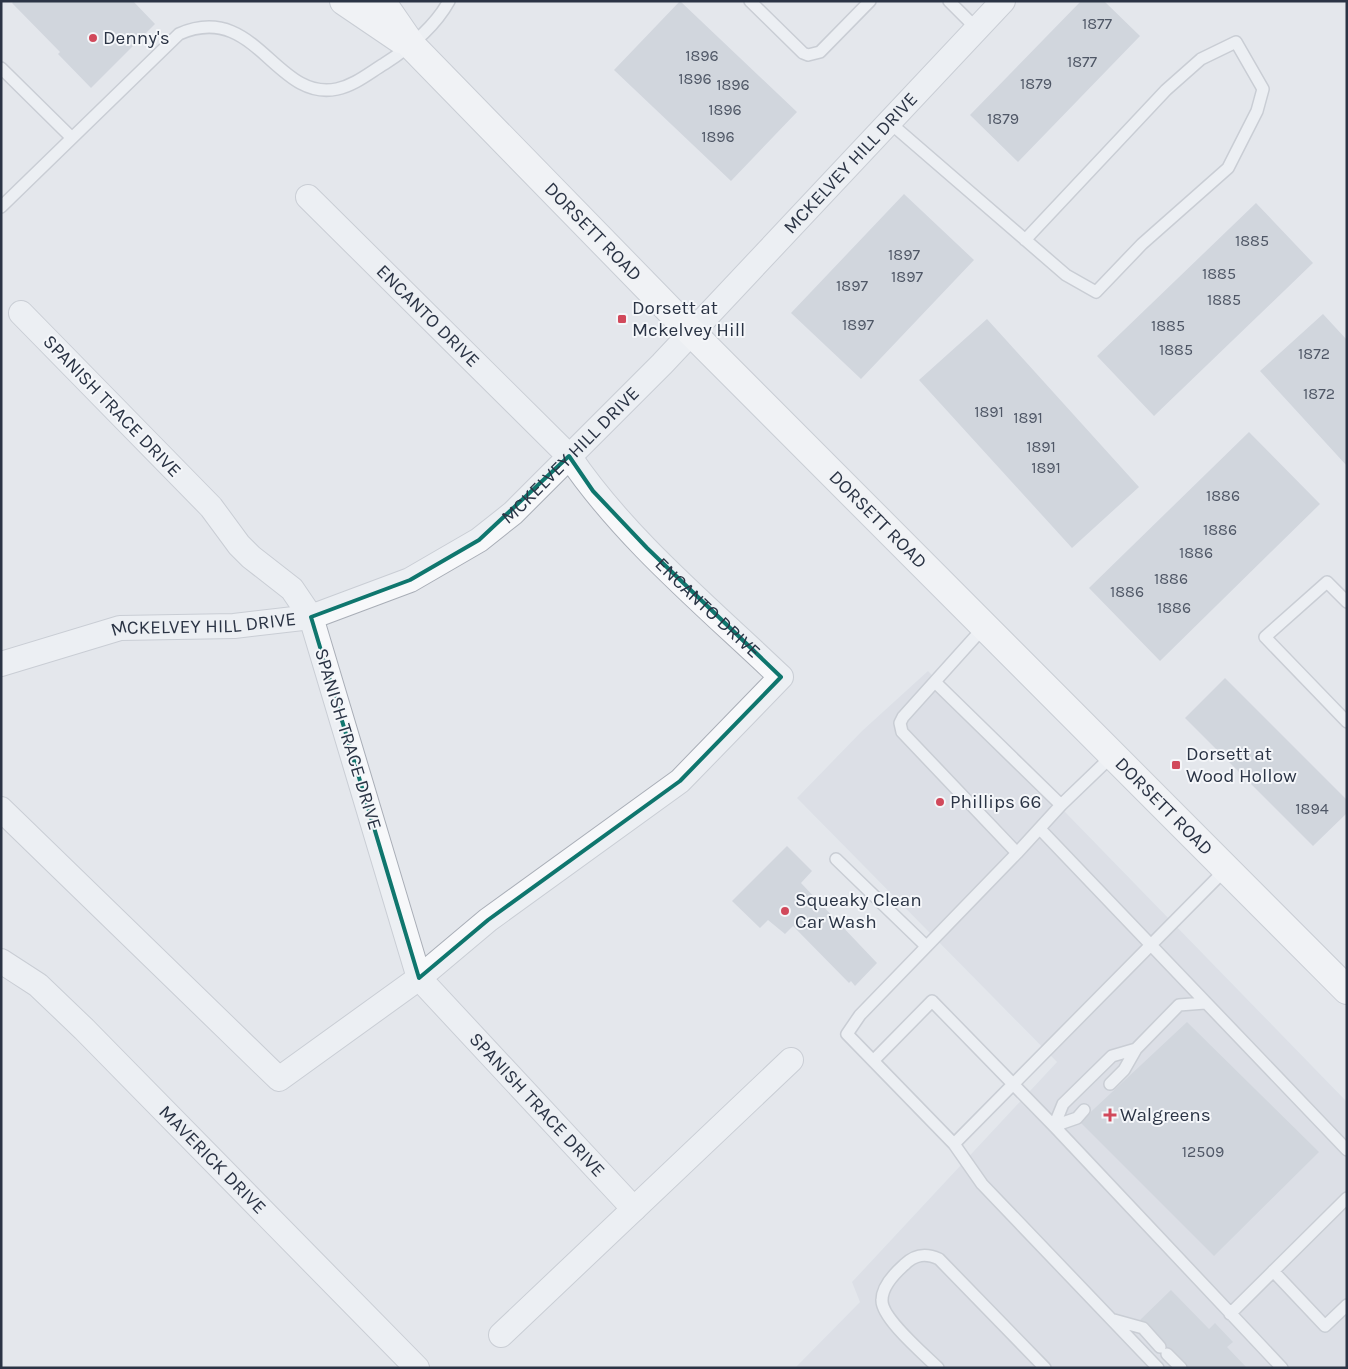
<svg xmlns="http://www.w3.org/2000/svg" width="1348" height="1369" font-family="Karla,sans-serif">
<style>
.built{fill:#d2d6de}
.building{fill:#bbc0ca}
.lines{fill:none;stroke-linecap:round;stroke-linejoin:round}
.service-casing{stroke:#a9aeb7;stroke-width:14}
.minor-casing{stroke:#a9aeb7;stroke-width:26}
.secondary-casing{stroke:#a9aeb7;stroke-width:30}
.service{stroke:#f7f8fa;stroke-width:11}
.minor{stroke:#f7f8fa;stroke-width:24}
.secondary{stroke:#fff;stroke-width:28}
.marked{fill:none;stroke:#0f766e;stroke-width:4;stroke-linejoin:round}
.poi-dot{fill:#d1495b;stroke:#f4f6f9;stroke-width:2}
.labels{text-anchor:middle;dominant-baseline:central;stroke-width:4;stroke-linejoin:round;paint-order:stroke}
.number-label{font-size:16px;fill:#4f5766}
.poi-label{font-size:19px;fill:#2b3445;stroke:#f4f6f9;text-anchor:start}
.street-label{font-size:19px;fill:#2b3445;stroke:#f4f6f9}
</style>
<rect width="100%" height="100%" fill="#e4e7ec"/>
<path class="built" d="M 928,671 L 1347,1102 L 1347,1368 L 795,1368 L 860,1302 L 852,1282 L 1057,1062 L 797,798 L 862,731 Z"/>
<path class="building" d="M 14,1 L 133,1 L 155,24 L 91,88 L 58,54 L 60,52 L 12,3 Z
M 680,1 L 797,112 L 731,181 L 614,70 Z
M 1081,1 L 1104,1 L 1140,36 L 1018,162 L 970,115 Z
M 904,194 L 974,260 L 861,379 L 791,313 Z
M 1256,203 L 1313,263 L 1154,416 L 1097,356 Z
M 1323,314 L 1347,340 L 1347,466 L 1260,371 Z
M 987,319 L 1139,487 L 1072,548 L 919,380 Z
M 1249,432 L 1320,504 L 1160,661 L 1089,588 Z
M 1225,678 L 1347,800 L 1347,813 L 1313,846 L 1185,718 Z
M 787,846 L 812,871 L 801,883 L 877,963 L 855,986 L 851,981 L 849,983 L 793,926 L 785,934 L 768,920 L 760,928 L 732,901 Z
M 1187,1022 L 1319,1152 L 1214,1256 L 1080,1122 Z
M 1171,1290 L 1209,1329 L 1215,1323 L 1233,1342 L 1227,1347 L 1247,1368 L 1188,1368 L 1179,1359 L 1164,1356 L 1157,1349 L 1161,1341 L 1140,1320 Z"/>
<g class="lines">
<defs>
<path id="service" d="M 750,1 L 803,53 L 808,55 L 820,52 L 870,1
M 949,1 L 977,29
M 1,68 L 72,138
M 889,122 L 1066,275 L 1096,292 L 1142,244 L 1228,168 L 1257,111 L 1263,89 L 1236,42 L 1201,59 L 1166,90 L 1025,240
M 1,207 L 179,34 C 256,0 275,102 337,89 C 355,85 369,73 384,64 C 409,48 434,28 449,1
M 1347,602 L 1327,582 L 1265,637 L 1347,722
M 984,627 L 903,717 L 900,723 L 902,732 L 1017,853 L 1061,805 L 1112,756
M 935,682 L 1061,805
M 1040,829 L 1347,1150
M 1017,853 L 860,1015 L 847,1034 L 954,1144 L 982,1184 L 1158,1368
M 836,859 L 926,946
M 874,1060 L 932,1001 L 1054,1126 L 1282,1368
M 1110,1084 L 1124,1070 L 1136,1049 L 1179,1005 L 1205,1003
M 1054,1126 L 1063,1104 L 1112,1056 L 1136,1049
M 1054,1126 L 1077,1118 L 1084,1110
M 954,1144 L 1226,869
M 1273,1271 L 1325,1326 L 1347,1305
M 1230,1314 L 1347,1198
M 1114,1320 L 1143,1328 L 1160,1347
M 1167,1354 L 1181,1368
M 938,1368 C 925,1355 881,1318 882,1300 C 882,1287 895,1273 904,1265 C 915,1254 926,1253 939,1259 L 1045,1368"/>
<g id="minor">
<path id="s1" d="M 308,197 L 569,456 C 625,539 709,608 781,677 L 680,781 L 488,920 L 419,978 L 634,1209"/>
<path id="s2" d="M 1,664 L 120,628 L 234,626 L 311,617 L 410,580 L 479,540 L 513,513 L 662,364 L 1003,1"/>
<path d="M 1,809 L 279,1079 L 419,978 L 311,617 L 292,589 L 251,557 L 239,545 L 211,507 L 21,313"/>
<path id="s3" d="M 1,961 L 38,985 L 84,1029 L 417,1368"/>
<path d="M 501,1335 L 791,1060"/>
</g>
<g id="secondary">
<path d="M 344,1 L 400,39"/>
<path id="s4" d="M 381,1 L 412,46 L 691,332 L 1347,990"/>
</g>
</defs>
<use href="#service" class="service-casing"/>
<use href="#minor" class="minor-casing"/>
<use href="#secondary" class="secondary-casing"/>
<use href="#service" class="service"/>
<use href="#minor" class="minor"/>
<use href="#secondary" class="secondary"/>
</g>
<path d="M0 0H1348V1369H0ZM 569,456 L 593,491 L 647,548 L 781,677 L 680,781 L 488,920 L 419,978 L 311,617 L 410,580 L 479,540 Z" fill="#e4e7ec" fill-opacity=".55" fill-rule="evenodd"/>
<path class="marked" d="M 569,456 L 593,491 L 647,548 L 781,677 L 680,781 L 488,920 L 419,978 L 311,617 L 410,580 L 479,540 Z"/>
<g class="poi-dot">
<circle cx="93" cy="38" r="5"/>
<rect x="617" y="314" width="10" height="10" rx="2.5"/>
<rect x="1171" y="760" width="10" height="10" rx="2.5"/>
<circle cx="940" cy="802" r="5"/>
<circle cx="785" cy="911" r="5"/>
<path d="M1107.5 1107.5h5v5h5v5h-5v5h-5v-5h-5v-5h5z"/>
</g>
<g class="labels">
<g class="number-label">
<text x="1097" y="23">1877</text>
<text x="702" y="55">1896</text>
<text x="1082" y="61">1877</text>
<text x="695" y="78">1896</text>
<text x="1036" y="83">1879</text>
<text x="733" y="84">1896</text>
<text x="725" y="109">1896</text>
<text x="1003" y="118">1879</text>
<text x="718" y="136">1896</text>
<text x="1252" y="240">1885</text>
<text x="904" y="254">1897</text>
<text x="1219" y="273">1885</text>
<text x="907" y="276">1897</text>
<text x="852" y="285">1897</text>
<text x="1224" y="299">1885</text>
<text x="858" y="324">1897</text>
<text x="1168" y="325">1885</text>
<text x="1176" y="349">1885</text>
<text x="1314" y="353">1872</text>
<text x="1319" y="393">1872</text>
<text x="989" y="411">1891</text>
<text x="1028" y="417">1891</text>
<text x="1041" y="446">1891</text>
<text x="1046" y="467">1891</text>
<text x="1223" y="495">1886</text>
<text x="1220" y="529">1886</text>
<text x="1196" y="552">1886</text>
<text x="1171" y="578">1886</text>
<text x="1127" y="591">1886</text>
<text x="1174" y="607">1886</text>
<text x="1312" y="808">1894</text>
<text x="1203" y="1151">12509</text>
</g>
<g class="poi-label">
<text x="103" y="38">Denny's</text>
<text x="632" y="308">Dorsett at<tspan x="632" dy="22">Mckelvey Hill</tspan></text>
<text x="1186" y="754">Dorsett at<tspan x="1186" dy="22">Wood Hollow</tspan></text>
<text x="950" y="802">Phillips 66</text>
<text x="795" y="900">Squeaky Clean<tspan x="795" dy="22">Car Wash</tspan></text>
<text x="1120" y="1115">Walgreens</text>
</g>
<g class="street-label">
<text stroke="none"><textPath href="#s2" startOffset="1031">MCKELVEY HILL DRIVE</textPath></text>
<text stroke="none"><textPath href="#s4" startOffset="314">DORSETT ROAD</textPath></text>
<text stroke="none"><textPath href="#s1" startOffset="169">ENCANTO DRIVE</textPath></text>
<text transform="translate(112 406) rotate(46)">SPANISH TRACE DRIVE</text>
<text stroke="none"><textPath href="#s2" startOffset="626">MCKELVEY HILL DRIVE</textPath></text>
<text stroke="none"><textPath href="#s4" startOffset="719">DORSETT ROAD</textPath></text>
<text stroke="none"><textPath href="#s1" startOffset="574">ENCANTO DRIVE</textPath></text>
<text stroke="none"><textPath href="#s2" startOffset="208">MCKELVEY HILL DRIVE</textPath></text>
<text transform="translate(348 739) rotate(73)">SPANISH TRACE DRIVE</text>
<text stroke="none"><textPath href="#s4" startOffset="1124">DORSETT ROAD</textPath></text>
<text stroke="none"><textPath href="#s1" startOffset="1320">SPANISH TRACE DRIVE</textPath></text>
<text stroke="none"><textPath href="#s3" startOffset="291">MAVERICK DRIVE</textPath></text>
</g>
</g>
<rect width="1348" height="1369" fill="none" stroke="#2b3445" stroke-width="5"/>
</svg>
